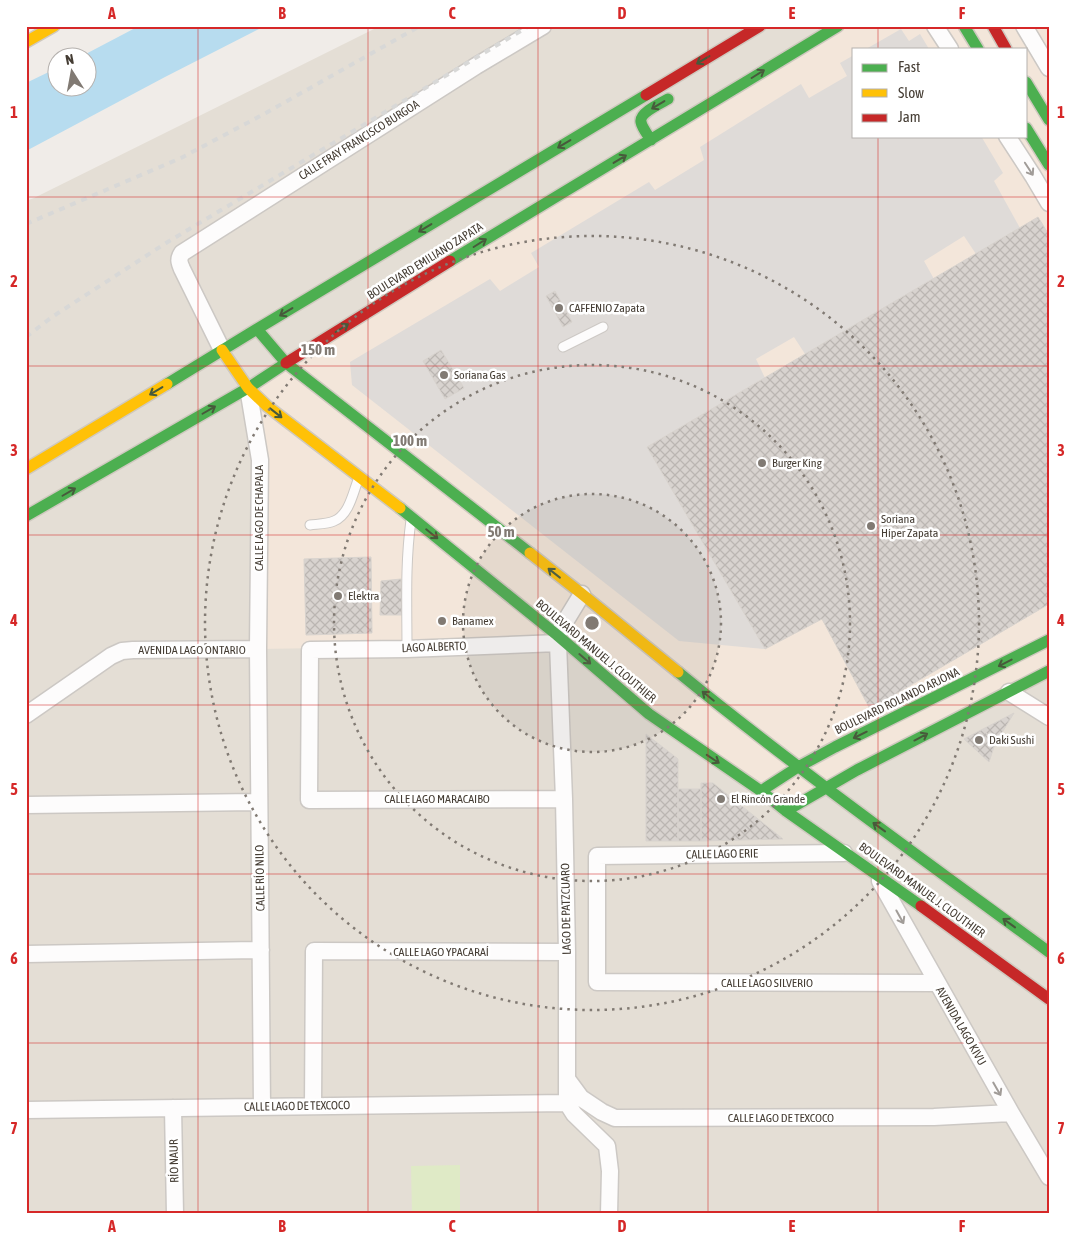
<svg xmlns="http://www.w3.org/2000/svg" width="1075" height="1240" font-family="'Asap Condensed',sans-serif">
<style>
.residential{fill:#e4ded5;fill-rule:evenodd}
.commercial{fill:#f3e6da;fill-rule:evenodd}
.park{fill:#dfeac6}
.parking{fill:#dfdbd8}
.water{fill:#b7dcef}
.building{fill:url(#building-cross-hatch);stroke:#d8d3ce}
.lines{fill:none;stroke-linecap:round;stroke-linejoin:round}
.lane-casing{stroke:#ccc8c4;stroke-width:11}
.street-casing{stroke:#ccc8c4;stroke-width:19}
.fast-casing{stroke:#cfc9bf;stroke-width:14}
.slow-casing{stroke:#cfc9bf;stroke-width:14}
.jam-casing{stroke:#cfc9bf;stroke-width:14}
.lane{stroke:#fdfcfc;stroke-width:9}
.street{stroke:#fdfcfc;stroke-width:16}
.fast{stroke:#4caf50;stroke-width:11}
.slow{stroke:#ffc107;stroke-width:11}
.jam{stroke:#c62828;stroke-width:11}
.rail{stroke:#d8d8d7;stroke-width:4;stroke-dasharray:6 6;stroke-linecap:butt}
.oneway{stroke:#475a3b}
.oneway2{stroke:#a19c98}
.grid{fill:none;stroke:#d62828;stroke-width:1;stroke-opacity:0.55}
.ring{fill:none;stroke:#817a73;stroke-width:2.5;stroke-dasharray:2.5 5}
.poi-dot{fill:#817a73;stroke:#fff;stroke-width:2}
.labels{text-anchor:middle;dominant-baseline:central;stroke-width:5;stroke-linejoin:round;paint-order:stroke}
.street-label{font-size:12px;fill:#453d34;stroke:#fff}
.poi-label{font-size:12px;fill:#453d34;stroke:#fff;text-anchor:start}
.centre{fill:#817a73;stroke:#fff;stroke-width:2.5}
.ring-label{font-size:15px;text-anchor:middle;font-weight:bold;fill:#817a73;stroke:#fff;stroke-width:5;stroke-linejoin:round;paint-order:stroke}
.neatline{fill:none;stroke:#d62828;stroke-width:2}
.grid-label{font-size:16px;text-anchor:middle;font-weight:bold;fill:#d62828}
</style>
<defs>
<pattern id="building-cross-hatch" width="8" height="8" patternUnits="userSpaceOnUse" patternTransform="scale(1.25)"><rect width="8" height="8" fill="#d8d3cf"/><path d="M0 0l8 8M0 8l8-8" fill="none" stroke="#bbb6b2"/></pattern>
</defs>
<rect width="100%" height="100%" fill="#f0ece8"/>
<path class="residential" d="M 380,26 L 1049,26 L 1049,1214 L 26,1214 L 26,201 L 34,198 ZM 854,49 L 1026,49 L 1026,136 L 854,136 Z"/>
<path class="commercial" d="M 839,26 L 1049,26 L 1049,663 L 786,811 L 567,644 L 258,649 L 260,460 L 248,388 ZM 854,49 L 1026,49 L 1026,136 L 854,136 Z"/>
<path class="park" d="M 460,1165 L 460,1214 L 412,1214 L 411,1166 Z"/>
<path class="parking" d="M 901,29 L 909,41 L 920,34 L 929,49 L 866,49 Z
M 854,55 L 854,136 L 981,136 L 1003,173 L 994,181 L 1020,228 L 976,254 L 964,236 L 924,261 L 934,279 L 805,354 L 794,337 L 756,359 L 765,378 L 647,447 L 765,649 L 679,641 L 352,385 L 350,362 L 490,279 L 500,291 L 539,267 L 531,253 L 649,182 L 655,190 L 704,160 L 700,147 L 801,84 L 809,98 L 847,76 L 840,63 Z"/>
<path class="water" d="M 139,26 L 265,26 L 165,77 L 26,151 L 26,83 L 57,68 L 58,88 L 88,88 L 88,58 L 80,57 Z"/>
<path class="building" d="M 1038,217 L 1049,235 L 1049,604 L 870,709 L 822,619 L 765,649 L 647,447 Z
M 555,291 L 572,322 L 563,327 L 546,296 Z
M 441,350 L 464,388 L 445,399 L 423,361 Z
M 371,557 L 372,633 L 306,635 L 304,559 Z
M 401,579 L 402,615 L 380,615 L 381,581 Z
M 1014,713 L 995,744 L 983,729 Z
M 983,729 L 995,744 L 989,762 L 964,739 Z
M 646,734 L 678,759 L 678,841 L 646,841 Z
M 701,783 L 713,783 L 783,839 L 701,841 Z
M 678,789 L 701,789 L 701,841 L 678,841 Z"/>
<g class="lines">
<defs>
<path id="lane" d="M 563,347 L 603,327
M 310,525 C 318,524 327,524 334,521 C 349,515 353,493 358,480
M 407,649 C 407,605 405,564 411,520"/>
<path id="street" d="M 935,26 L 950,49
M 1024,26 L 1049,68
M 1007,136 L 1033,176 L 1049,203
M 222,350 L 182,269 C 179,262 178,259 182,253 L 476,66 L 543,26
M 248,388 L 260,460 L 258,649 L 262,1107
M 582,594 L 557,635 L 558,643 L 564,799 L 567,952 L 567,1103 L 574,1114 L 607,1146 L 610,1171 L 609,1214
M 558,643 L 407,649 L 310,650 L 309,800 L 564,799
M 1009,692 L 1049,717
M 26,715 L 101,663 L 111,656 L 122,651 L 133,650 L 258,649
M 26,805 L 259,802
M 844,853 L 597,856 L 597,982 L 936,983
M 880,881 L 1011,1113 L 1049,1177
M 26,954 L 261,950
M 567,1079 L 581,1098 L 602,1112 L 615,1118 L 934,1117 L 1011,1113
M 313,1106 L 314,951 L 567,952
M 173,1108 L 175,1214
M 26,1110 L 567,1103"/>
<path id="fast" d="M 964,26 L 978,49
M 1026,82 L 1049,120
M 1026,128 L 1049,165
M 651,140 C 648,135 642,128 641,122 C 639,113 661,103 668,99
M 450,261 L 838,26
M 257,329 L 646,95
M 167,384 L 257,329 L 286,363 L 530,553
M 400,508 L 557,635 L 649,714 L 761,791 L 786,811 L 921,906
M 26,516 L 248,388 L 286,363
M 678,672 C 798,770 924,860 1049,952
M 761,791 L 798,767 L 835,747 L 1049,640
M 786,811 L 857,770 L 1049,671"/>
<path id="slow" d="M 26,42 L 54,26
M 222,350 L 248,388 L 267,406 L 400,508
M 26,469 L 167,384
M 530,553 L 582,594 L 678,672"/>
<path id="jam" d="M 993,26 L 1006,49
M 646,95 L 760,26
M 286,363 L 450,261
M 921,906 L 1049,999"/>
</defs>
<use href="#lane" class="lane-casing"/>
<use href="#street" class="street-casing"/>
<use href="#fast" class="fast-casing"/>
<use href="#slow" class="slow-casing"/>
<use href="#jam" class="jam-casing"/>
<use href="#lane" class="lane"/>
<use href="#street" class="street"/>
<use href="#fast" class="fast"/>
<use href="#slow" class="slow"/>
<use href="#jam" class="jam"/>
<path class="rail" d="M 26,224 L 181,158 L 264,114 L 420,26
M 26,337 L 52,317 L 166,243 L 529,26"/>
</g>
<defs><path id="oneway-shaft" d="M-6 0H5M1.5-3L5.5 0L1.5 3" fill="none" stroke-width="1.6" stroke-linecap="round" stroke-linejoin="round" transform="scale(1.25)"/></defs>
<g class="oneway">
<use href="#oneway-shaft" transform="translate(703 60) rotate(149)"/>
<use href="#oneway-shaft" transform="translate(758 74) rotate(-32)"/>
<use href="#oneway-shaft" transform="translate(658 105) rotate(149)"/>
<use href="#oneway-shaft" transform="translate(564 144) rotate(149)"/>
<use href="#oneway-shaft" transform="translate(620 159) rotate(-31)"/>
<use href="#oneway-shaft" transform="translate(425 228) rotate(149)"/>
<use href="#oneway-shaft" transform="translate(480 243) rotate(-32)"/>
<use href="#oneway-shaft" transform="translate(286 312) rotate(149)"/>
<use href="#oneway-shaft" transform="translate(342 328) rotate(-32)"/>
<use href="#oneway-shaft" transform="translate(156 391) rotate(149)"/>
<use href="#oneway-shaft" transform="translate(209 410) rotate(-30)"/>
<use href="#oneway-shaft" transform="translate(276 413) rotate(38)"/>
<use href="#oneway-shaft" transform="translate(69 492) rotate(-30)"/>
<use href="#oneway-shaft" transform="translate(432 534) rotate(39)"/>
<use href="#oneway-shaft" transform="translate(554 573) rotate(-142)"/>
<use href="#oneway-shaft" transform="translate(585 659) rotate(41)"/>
<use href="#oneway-shaft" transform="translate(1005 663) rotate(153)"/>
<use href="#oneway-shaft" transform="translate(708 696) rotate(-141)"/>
<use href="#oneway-shaft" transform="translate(860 735) rotate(154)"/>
<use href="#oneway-shaft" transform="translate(921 737) rotate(-28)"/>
<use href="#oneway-shaft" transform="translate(713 759) rotate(34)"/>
<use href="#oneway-shaft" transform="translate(879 827) rotate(-144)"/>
<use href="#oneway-shaft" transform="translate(1009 923) rotate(-144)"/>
</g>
<g class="oneway2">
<use href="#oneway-shaft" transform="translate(1029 169) rotate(57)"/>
<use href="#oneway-shaft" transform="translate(900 917) rotate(61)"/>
<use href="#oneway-shaft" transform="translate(997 1089) rotate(60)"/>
</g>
<path class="grid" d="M 198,26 L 198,1214M 368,26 L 368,1214M 538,26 L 538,1214M 708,26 L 708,1214M 878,26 L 878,49M 878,136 L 878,1214M 26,197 L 1049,197M 26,366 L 1049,366M 26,535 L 1049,535M 26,705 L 1049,705M 26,874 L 1049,874M 26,1043 L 1049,1043"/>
<circle cx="592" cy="623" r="129" fill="#817a73" fill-opacity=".12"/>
<g class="ring">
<circle cx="592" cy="623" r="129"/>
<circle cx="592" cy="623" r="258"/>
<circle cx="592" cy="623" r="387"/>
</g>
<g class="poi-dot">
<circle cx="559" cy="308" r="5"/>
<circle cx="444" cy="375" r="5"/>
<circle cx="762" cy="463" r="5"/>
<circle cx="871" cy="526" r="5"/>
<circle cx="338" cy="596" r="5"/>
<circle cx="442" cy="621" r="5"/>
<circle cx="979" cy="740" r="5"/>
<circle cx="721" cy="799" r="5"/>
</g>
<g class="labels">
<g class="street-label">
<text transform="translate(359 140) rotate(-32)">CALLE FRAY FRANCISCO BURGOA</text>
<text transform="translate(425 261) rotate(-32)">BOULEVARD EMILIANO ZAPATA</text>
<text transform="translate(259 518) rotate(-90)">CALLE LAGO DE CHAPALA</text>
<text transform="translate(434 647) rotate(-2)">LAGO ALBERTO</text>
<text x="192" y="650">AVENIDA LAGO ONTARIO</text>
<text transform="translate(596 651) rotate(40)">BOULEVARD MANUEL J. CLOUTHIER</text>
<text transform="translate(897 701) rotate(-26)">BOULEVARD ROLANDO ARJONA</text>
<text x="437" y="799">CALLE LAGO MARACAIBO</text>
<text transform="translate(722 854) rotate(-1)">CALLE LAGO ERIE</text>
<text transform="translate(260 878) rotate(-91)">CALLE RÍO NILO</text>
<text transform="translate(922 890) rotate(36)">BOULEVARD MANUEL J. CLOUTHIER</text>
<text transform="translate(566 909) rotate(-91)">LAGO DE PATZCUARO</text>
<text x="441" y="952">CALLE LAGO YPACARAÍ</text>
<text x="767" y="983">CALLE LAGO SILVERIO</text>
<text transform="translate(961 1026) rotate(60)">AVENIDA LAGO KIVU</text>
<text transform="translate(297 1106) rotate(-1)">CALLE LAGO DE TEXCOCO</text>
<text x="781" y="1118">CALLE LAGO DE TEXCOCO</text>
<text transform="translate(174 1161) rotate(-91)">RÍO NAUR</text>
</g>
<g class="poi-label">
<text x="569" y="308">CAFFENIO Zapata</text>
<text x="454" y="375">Soriana Gas</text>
<text x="772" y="463">Burger King</text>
<text x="881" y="519">Soriana<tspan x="881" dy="14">Híper Zapata</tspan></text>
<text x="348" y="596">Elektra</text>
<text x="452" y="621">Banamex</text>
<text x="989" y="740">Daki Sushi</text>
<text x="731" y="799">El Rincón Grande</text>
</g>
</g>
<circle cx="592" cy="623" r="8" class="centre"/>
<g class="ring-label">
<text x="318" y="355">150 m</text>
<text x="410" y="446">100 m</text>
<text x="501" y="537">50 m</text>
</g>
<rect width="1075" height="1240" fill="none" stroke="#ffffff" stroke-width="55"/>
<rect x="852" y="48" width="175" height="90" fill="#ffffff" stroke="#b5b1ae"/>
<rect x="862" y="64" width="25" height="8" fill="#4caf50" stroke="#b5b1ae"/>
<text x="898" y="72" font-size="15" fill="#453d34">Fast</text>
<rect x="862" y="89" width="25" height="8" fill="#ffc107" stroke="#b5b1ae"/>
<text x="898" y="98" font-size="15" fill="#453d34">Slow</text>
<rect x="862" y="114" width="25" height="8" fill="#c62828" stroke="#b5b1ae"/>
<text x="898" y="122" font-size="15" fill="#453d34">Jam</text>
<g transform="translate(72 72) rotate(349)"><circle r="24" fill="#ffffff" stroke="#b5b1ae"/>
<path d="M0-4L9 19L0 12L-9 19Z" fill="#817a73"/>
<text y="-8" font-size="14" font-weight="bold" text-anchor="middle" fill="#453d34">N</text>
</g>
<rect x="28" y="28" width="1020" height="1184" class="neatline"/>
<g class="grid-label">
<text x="112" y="19">A</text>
<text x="282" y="19">B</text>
<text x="452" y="19">C</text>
<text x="622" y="19">D</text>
<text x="792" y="19">E</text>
<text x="962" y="19">F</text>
<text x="14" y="118">1</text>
<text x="1061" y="118">1</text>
<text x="14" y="287">2</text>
<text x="1061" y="287">2</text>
<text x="14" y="456">3</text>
<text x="1061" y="456">3</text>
<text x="14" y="626">4</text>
<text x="1061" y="626">4</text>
<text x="14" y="795">5</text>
<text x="1061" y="795">5</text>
<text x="14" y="964">6</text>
<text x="1061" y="964">6</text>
<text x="14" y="1134">7</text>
<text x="1061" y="1134">7</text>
<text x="112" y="1232">A</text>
<text x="282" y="1232">B</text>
<text x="452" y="1232">C</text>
<text x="622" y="1232">D</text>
<text x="792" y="1232">E</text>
<text x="962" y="1232">F</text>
</g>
</svg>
